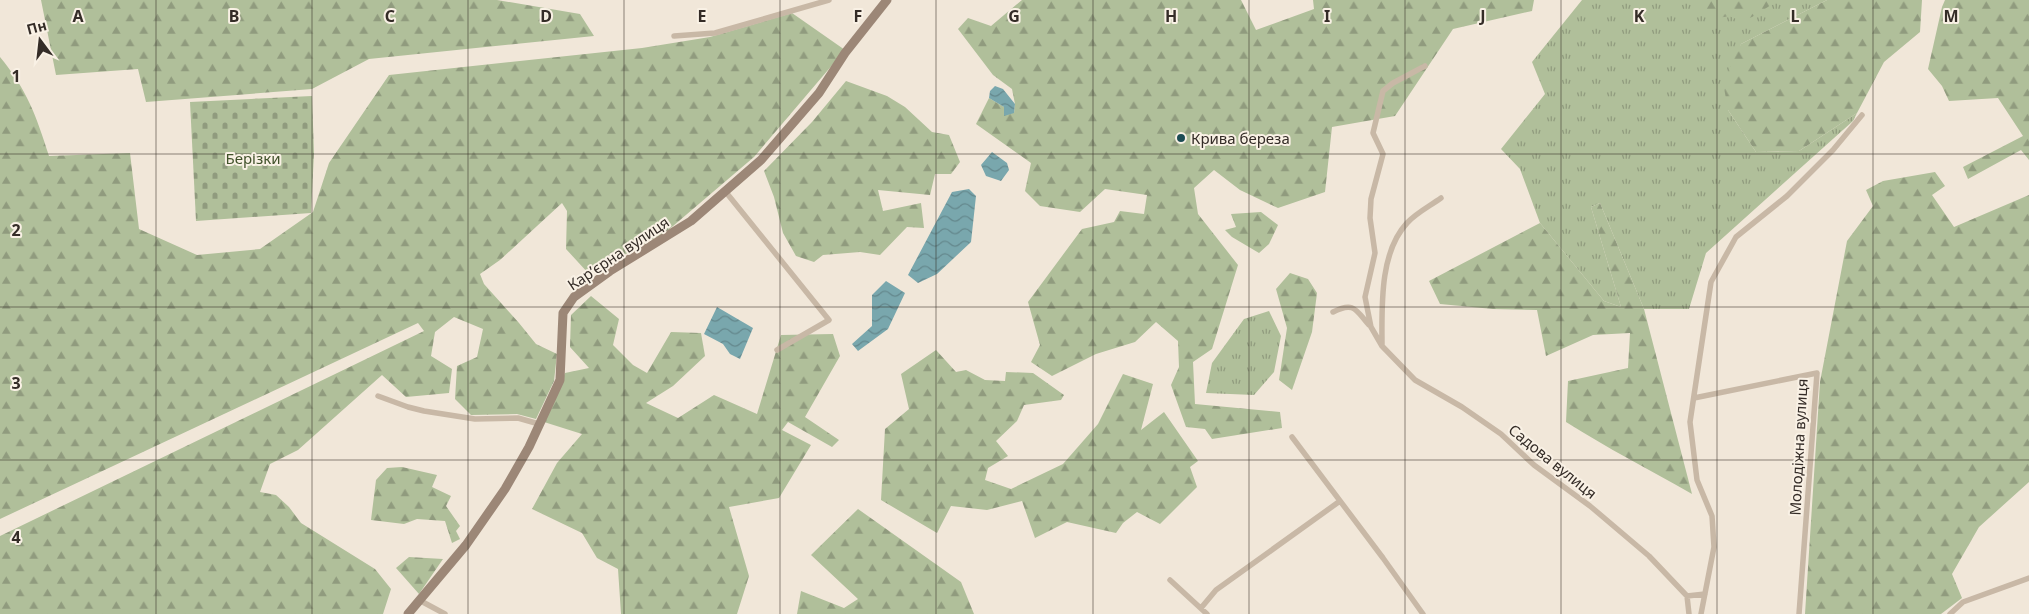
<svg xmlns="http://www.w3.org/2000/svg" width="2029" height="614" font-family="'Noto Sans',sans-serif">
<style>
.grass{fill:url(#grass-tufts)}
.forest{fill:url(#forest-firs)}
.cemetery{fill:url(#cemetery-stones)}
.water{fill:url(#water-waves)}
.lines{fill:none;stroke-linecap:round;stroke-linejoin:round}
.street{stroke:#c8b8a6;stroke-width:5.5}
.secondary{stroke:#9c8777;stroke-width:9}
.grid{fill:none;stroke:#342c27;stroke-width:1;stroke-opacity:0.55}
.poi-dot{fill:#1d4d55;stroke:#f9f1e5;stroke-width:2}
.labels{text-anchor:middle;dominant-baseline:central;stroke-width:4;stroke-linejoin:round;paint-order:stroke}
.poi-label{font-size:15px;fill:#342c27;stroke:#f9f1e5;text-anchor:start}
.park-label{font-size:15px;fill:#41522b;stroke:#f9f1e5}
.street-label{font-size:15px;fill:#342c27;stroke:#f9f1e5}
.grid-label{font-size:16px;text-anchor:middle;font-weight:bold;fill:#342c27;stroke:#f9f1e5;stroke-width:4;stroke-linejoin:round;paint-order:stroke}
</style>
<defs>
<pattern id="grass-tufts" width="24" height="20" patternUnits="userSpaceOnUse" patternTransform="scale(1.25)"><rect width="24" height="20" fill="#b0bf9a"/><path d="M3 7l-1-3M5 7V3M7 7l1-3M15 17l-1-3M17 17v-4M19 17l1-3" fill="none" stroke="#909b7e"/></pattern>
<pattern id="forest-firs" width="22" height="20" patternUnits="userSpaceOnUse" patternTransform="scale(1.25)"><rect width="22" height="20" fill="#b0bf9a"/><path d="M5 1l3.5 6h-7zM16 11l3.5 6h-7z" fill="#909b7e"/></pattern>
<pattern id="cemetery-stones" width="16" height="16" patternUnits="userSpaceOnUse" patternTransform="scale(1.25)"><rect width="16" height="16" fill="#b0bf9a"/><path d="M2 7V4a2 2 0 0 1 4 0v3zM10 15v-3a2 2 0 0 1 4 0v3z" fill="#909b7e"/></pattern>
<pattern id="water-waves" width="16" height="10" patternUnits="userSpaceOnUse" patternTransform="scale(1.25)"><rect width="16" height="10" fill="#79a7ad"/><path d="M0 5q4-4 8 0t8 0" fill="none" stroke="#64888d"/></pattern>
</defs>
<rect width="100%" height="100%" fill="#f1e7d9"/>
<path class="grass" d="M 1582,0 L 1827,0 L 1741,44 L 1728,110 L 1756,152 L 1799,151 L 1857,113 L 1853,121 L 1706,253 L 1689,309 L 1644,309 L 1600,203 L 1591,207 L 1621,307 L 1604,301 L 1540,223 L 1520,169 L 1501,149 L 1545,94 L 1532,62 Z
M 1269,311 L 1281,336 L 1274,372 L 1254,395 L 1206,393 L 1212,363 L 1244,319 Z"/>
<path class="forest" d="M 41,0 L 497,0 L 580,14 L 594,36 L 369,59 L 312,89 L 146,102 L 138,69 L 56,75 Z
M 1022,0 L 1241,0 L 1256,30 L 1314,9 L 1313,0 L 1534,0 L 1532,11 L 1453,29 L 1395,116 L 1332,127 L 1325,192 L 1278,208 L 1240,190 L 1214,170 L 1194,188 L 1198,214 L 1238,265 L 1212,349 L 1193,362 L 1195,404 L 1280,412 L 1282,428 L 1212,439 L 1205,429 L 1186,427 L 1171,385 L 1179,367 L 1178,341 L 1156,322 L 1135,342 L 1096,354 L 1052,376 L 1031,362 L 1040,345 L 1028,302 L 1082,229 L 1114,222 L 1120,211 L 1144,214 L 1147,195 L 1105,189 L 1080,212 L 1040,206 L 1025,191 L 1031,163 L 976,124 L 989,98 L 1014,113 L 1015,104 L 1012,89 L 993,75 L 958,29 L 968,18 L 991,26 Z
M 1698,0 L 1779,0 L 1752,17 L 1741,21 L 1729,16 L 1708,20 Z
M 1827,0 L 1922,0 L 1920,32 L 1884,62 L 1857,113 L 1799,151 L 1756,152 L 1728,110 L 1723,82 L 1741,44 Z
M 1945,0 L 2029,0 L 2029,160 L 2021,150 L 1968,179 L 1963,167 L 2023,136 L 1998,98 L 1949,101 L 1942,86 L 1928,69 L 1942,7 Z
M 792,13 L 845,50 L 754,157 L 666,232 L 589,274 L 566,249 L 567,211 L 562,203 L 500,260 L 480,274 L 484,284 L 519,323 L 536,344 L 557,354 L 554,381 L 536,419 L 517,414 L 471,415 L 455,399 L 457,366 L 477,357 L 483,329 L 454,317 L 435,332 L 431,356 L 452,369 L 449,393 L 406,397 L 382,375 L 298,450 L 270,464 L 260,492 L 276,495 L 289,507 L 301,523 L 375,569 L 391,589 L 383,614 L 0,614 L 0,536 L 424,331 L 418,323 L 0,519 L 0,57 C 27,90 36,115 49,156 L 130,153 L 139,229 L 197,255 L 260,249 L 313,212 L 329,163 L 389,75 L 642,48 L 710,37 Z
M 846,81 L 887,96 L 905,107 L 932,132 L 949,135 L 960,162 L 951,174 L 935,174 L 930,195 L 878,190 L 883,211 L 921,203 L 924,228 L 907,227 L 880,255 L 860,252 L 823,255 L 814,262 L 796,256 L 783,233 L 774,197 L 764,171 L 812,122 Z
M 1935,172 L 1945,186 L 1932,195 L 1954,227 L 2029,195 L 2029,482 L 1979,527 L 1952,574 L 1962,598 L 1941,614 L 1805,614 L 1820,382 L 1847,241 L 1873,206 L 1866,190 L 1883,181 Z
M 1600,203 L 1644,309 L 1692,494 C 1650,470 1607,448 1566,422 L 1568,381 L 1628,368 L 1630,333 L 1593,335 L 1546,356 L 1537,310 L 1493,309 L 1440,304 L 1429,281 L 1540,223 L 1604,301 L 1621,307 L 1591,207 Z
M 1261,212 L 1278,225 L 1269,244 L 1259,253 L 1232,237 L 1225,230 L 1236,227 L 1231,214 Z
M 1290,273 L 1308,279 L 1317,293 L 1312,332 L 1292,390 L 1279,380 L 1287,328 L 1276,289 Z
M 591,296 L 619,319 L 613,345 L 633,365 L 647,373 L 671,332 L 701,333 L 705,356 L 673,386 L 646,403 L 678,418 L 714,395 L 757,414 L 781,335 L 833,334 L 840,356 L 805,417 L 839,440 L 832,447 L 788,422 L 782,430 L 811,445 L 779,498 L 729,507 L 749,576 L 737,614 L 621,614 L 618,569 L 597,558 L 582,533 L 532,509 L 557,463 L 582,434 L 544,422 L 565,373 L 589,368 L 570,347 L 571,315 Z
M 936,350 L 956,372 L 966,370 L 985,380 L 1005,381 L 1006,372 L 1033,373 L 1064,395 L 1061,400 L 1024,405 L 1017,421 L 996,441 L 1008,456 L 988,468 L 985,480 L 1011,489 L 1063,464 L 1098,424 L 1123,374 L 1153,384 L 1141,430 L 1164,412 L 1198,461 L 1190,467 L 1197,487 L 1160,524 L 1137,512 L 1123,523 L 1116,533 L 1067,522 L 1035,538 L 1022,501 L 987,510 L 951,506 L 937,533 L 881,500 L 885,429 L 909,409 L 901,374 Z
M 402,467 L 437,475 L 432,487 L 451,496 L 446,506 L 460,526 L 456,531 L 460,539 L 452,543 L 445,521 L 417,519 L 404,524 L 371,520 L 376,480 L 387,468 Z
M 858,509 L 961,582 L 974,614 L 797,614 L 801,591 L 844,608 L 858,599 L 811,555 Z
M 409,557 L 443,559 L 419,594 L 396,568 Z"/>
<path class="cemetery" d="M 312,96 L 314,153 L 311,213 L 196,221 L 190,102 Z"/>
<path class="water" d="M 995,86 L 1003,89 L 1015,104 L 1014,113 L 1004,116 L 1004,107 L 989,98 L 990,91 Z
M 992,152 L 1007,163 L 1009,170 L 1001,181 L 986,176 L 981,165 Z
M 969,189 L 976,196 L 971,242 L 937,274 L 918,283 L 908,275 L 952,192 Z
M 886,281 L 905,293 L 888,329 L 858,351 L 852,344 L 872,326 L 872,295 Z
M 717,307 L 753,328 L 740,359 L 730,354 L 723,344 L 704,334 Z"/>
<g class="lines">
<path class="street" d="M 674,36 L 715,33 L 829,0
M 1425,66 L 1393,83 L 1383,91 L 1373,133 L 1383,154 L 1371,199 L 1370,218 L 1375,253 L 1365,297 L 1371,327 L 1382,346 L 1415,380 L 1462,407 L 1501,434 L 1534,465 L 1590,506 L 1649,556 L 1687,596 L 1689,614
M 725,191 L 829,320 L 777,350
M 1333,312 C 1354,301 1356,310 1369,325
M 1382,346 C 1382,308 1379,253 1407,223 C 1416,213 1430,206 1441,198
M 378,396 L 408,407 L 424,411 L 475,419 L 518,418 L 539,424
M 1694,398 L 1817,373 L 1799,614
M 1292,437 L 1383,558 L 1423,614
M 1170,580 L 1207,614
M 1687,596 L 1705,594
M 419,600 L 445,614
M 1201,608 L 1216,590 L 1340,501
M 1701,614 L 1714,547 L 1712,516 L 1697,480 L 1690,422 L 1711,282 L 1736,237 L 1787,196 L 1833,150 L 1862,115
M 1950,614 L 1963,602 L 2029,578"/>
<path class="secondary" d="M 408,614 L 466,545 L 505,489 L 529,447 L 560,380 L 563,313 L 574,297 L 610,271 L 691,221 L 761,160 L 819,93 L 845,53 L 887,0"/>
</g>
<path class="grid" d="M 156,0 L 156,614M 312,0 L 312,614M 468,0 L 468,614M 624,0 L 624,614M 780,0 L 780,614M 936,0 L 936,614M 1093,0 L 1093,614M 1249,0 L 1249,614M 1405,0 L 1405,614M 1561,0 L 1561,614M 1717,0 L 1717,614M 1873,0 L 1873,614M 0,154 L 2029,154M 0,307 L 2029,307M 0,460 L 2029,460"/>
<circle class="poi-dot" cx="1181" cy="138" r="5"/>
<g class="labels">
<g class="poi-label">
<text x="1191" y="138">Крива береза</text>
</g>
<g class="park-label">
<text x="253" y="158">Берізки</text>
</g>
<g class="street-label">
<text transform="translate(618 253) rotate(-34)">Карʼєрна вулиця</text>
<text transform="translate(1798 447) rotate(-87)">Молодіжна вулиця</text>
<text transform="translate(1553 461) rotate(39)">Садова вулиця</text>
</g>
</g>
<g class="grid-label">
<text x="78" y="22">A</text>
<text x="234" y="22">B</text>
<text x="390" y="22">C</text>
<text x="546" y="22">D</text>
<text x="702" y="22">E</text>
<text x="858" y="22">F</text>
<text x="1014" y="22">G</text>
<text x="1171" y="22">H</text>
<text x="1327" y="22">I</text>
<text x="1483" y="22">J</text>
<text x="1639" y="22">K</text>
<text x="1795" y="22">L</text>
<text x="1951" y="22">M</text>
<text x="16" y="82">1</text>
<text x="16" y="236">2</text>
<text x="16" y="389">3</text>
<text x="16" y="543">4</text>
</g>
<g transform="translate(40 40) rotate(345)" stroke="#f9f1e5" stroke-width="4" paint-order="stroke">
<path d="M0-4L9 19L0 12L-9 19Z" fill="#342c27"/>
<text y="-8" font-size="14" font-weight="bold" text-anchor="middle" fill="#342c27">Пн</text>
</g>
</svg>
